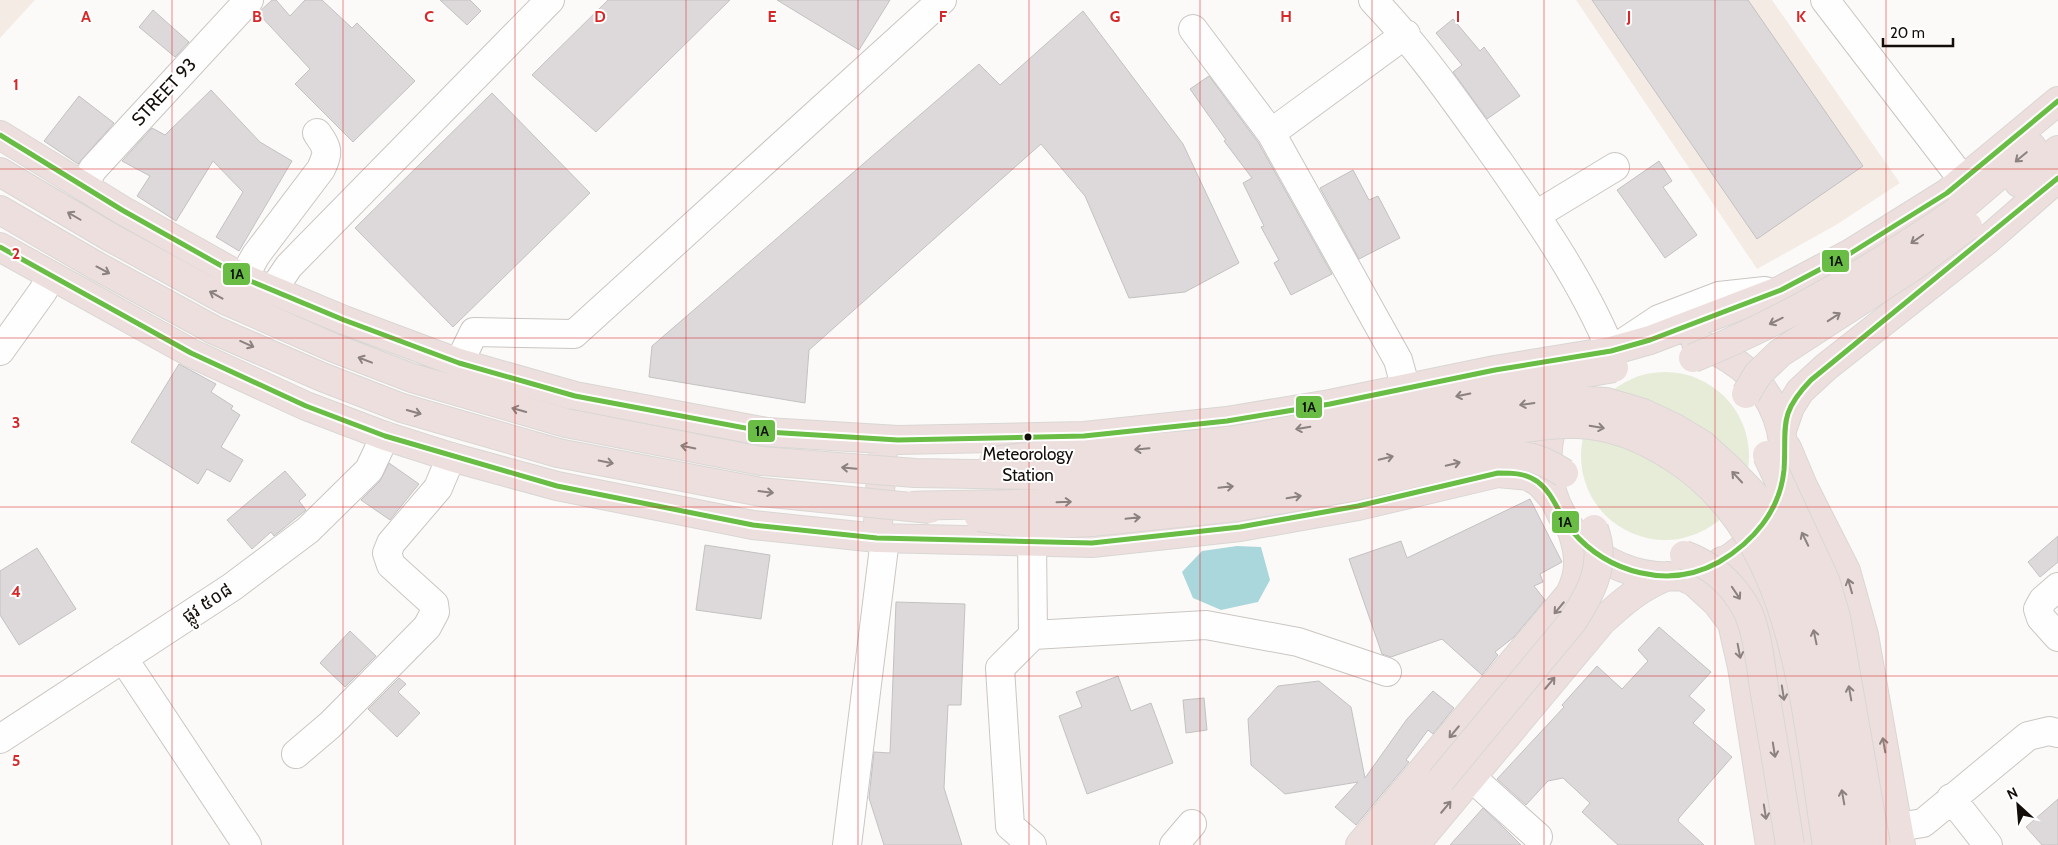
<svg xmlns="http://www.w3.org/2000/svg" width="2058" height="845" font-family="Cabin,'Noto Sans Khmer',sans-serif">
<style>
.built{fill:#f4ebe4}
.green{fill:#e7ecd9}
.water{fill:#aad7dc}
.building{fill:#ddd9db;stroke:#c4c1c2}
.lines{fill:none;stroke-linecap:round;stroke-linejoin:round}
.minor-casing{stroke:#cac6c2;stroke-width:30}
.highway-casing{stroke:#d9d7d5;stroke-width:30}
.minor{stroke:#fffefe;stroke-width:28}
.highway{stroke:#eddfdd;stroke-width:28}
.highway-bridge-casing{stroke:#d9d7d5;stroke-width:30;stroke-linecap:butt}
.highway-bridge{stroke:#eddfdd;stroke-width:28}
.bus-1-casing{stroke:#fff;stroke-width:9}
.bus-1{stroke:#69bd44;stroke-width:5}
.oneway{stroke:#8b817e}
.grid{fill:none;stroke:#d62828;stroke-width:1;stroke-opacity:0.55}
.bus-dot{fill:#140e0a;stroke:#fff;stroke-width:2}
.labels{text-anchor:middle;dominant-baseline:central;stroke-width:4;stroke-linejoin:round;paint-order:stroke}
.bus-label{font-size:17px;fill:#140e0a;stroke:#fff}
.street-label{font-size:18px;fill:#140e0a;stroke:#fff}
.grid-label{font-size:16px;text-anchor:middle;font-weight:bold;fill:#d62828;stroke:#fff;stroke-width:4;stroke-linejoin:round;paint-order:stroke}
.line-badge{stroke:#fff;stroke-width:2}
.pale-badge-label{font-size:14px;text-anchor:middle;font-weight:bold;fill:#111}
</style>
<rect width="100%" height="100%" fill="#fcfaf8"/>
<path class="built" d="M 0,0 L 35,0 L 0,38 Z
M 1576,0 L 1772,0 L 1900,183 L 1836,225 L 1757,269 Z"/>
<path class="green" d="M1581 456a84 84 0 1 1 168 0a84 84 0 1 1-168 0Z"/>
<path class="water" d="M 1237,546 L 1261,547 L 1270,580 L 1258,602 L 1221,610 L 1193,598 L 1182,572 L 1202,551 Z"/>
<path class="building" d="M 272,0 L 276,0 L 290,16 L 305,0 L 322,0 L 352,28 L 357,23 L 415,81 L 353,142 L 295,84 L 310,69 L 258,13 Z
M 440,0 L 470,0 L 481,11 L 467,25 Z
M 608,0 L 730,0 L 596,132 L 532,75 Z
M 777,0 L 890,0 L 859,50 Z
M 1592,0 L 1748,0 L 1863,166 L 1757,239 Z
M 153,10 L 189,42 L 175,57 L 139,27 Z
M 1083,11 L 1183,144 L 1239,263 L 1185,292 L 1129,298 L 1085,196 L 1041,144 L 809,350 L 805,403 L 649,377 L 652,346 L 979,64 L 1000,85 Z
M 1453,19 L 1480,51 L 1484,47 L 1520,96 L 1487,119 L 1453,72 L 1462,65 L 1436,33 Z
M 1209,76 L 1258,142 L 1332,274 L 1291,295 L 1274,263 L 1279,260 L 1261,227 L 1264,226 L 1243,183 L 1252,178 L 1224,141 L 1226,140 L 1190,89 Z
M 211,90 L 260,142 L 292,161 L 239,251 L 216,237 L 243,192 L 213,161 L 176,221 L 137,196 L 150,176 L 122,161 L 152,128 L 165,135 Z
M 492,93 L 590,193 L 453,327 L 355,228 Z
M 79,96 L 114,123 L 78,164 L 44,141 Z
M 1659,161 L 1672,181 L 1663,187 L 1697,235 L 1665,258 L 1617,190 Z
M 1353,170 L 1369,200 L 1378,196 L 1400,238 L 1359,259 L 1320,188 Z
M 179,364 L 216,384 L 211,392 L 233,406 L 231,409 L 240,415 L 221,447 L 243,460 L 230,482 L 207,469 L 198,484 L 131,442 Z
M 389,463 L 419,484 L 390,520 L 361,500 L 380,481 Z
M 285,471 L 306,495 L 299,501 L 306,510 L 274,536 L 271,532 L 252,549 L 227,520 Z
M 1530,499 L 1562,562 L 1540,574 L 1543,582 L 1534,586 L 1545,600 L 1514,637 L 1495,652 L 1498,655 L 1482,675 L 1442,639 L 1391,657 L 1382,654 L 1349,559 L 1401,541 L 1407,558 Z
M 2058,536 L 2058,562 L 2040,577 L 2028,562 Z
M 705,545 L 770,555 L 761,619 L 696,610 Z
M 37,548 L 76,609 L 19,645 L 0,615 L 0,571 Z
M 896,602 L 965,604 L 961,705 L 948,705 L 944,788 L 962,845 L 884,845 L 869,798 L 874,752 L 890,753 Z
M 1659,627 L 1711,672 L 1689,696 L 1705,710 L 1693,723 L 1732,757 L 1679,818 L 1678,821 L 1704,845 L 1618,845 L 1582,812 L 1590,803 L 1563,778 L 1548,781 L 1526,805 L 1497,779 L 1564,707 L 1562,705 L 1597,666 L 1622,689 L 1648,661 L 1638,650 Z
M 350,631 L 376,656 L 345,687 L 320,663 Z
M 1118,676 L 1131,711 L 1151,703 L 1173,763 L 1087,794 L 1059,716 L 1082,707 L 1076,692 Z
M 399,678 L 406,684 L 398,692 L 420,713 L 397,737 L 368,709 Z
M 1319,681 L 1351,707 L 1365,778 L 1407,719 L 1433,691 L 1454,708 L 1433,734 L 1428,730 L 1406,760 L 1409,762 L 1356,825 L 1335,807 L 1358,782 L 1285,794 L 1251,765 L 1248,719 L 1278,686 Z
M 1204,698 L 1207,730 L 1186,733 L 1183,700 Z
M 2058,799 L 2058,845 L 2042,845 L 2026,827 Z
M 1483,808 L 1505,829 L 1521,845 L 1450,845 Z"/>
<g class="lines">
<defs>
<path id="minor" d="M 1373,0 C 1420,49 1459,106 1499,162 C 1538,218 1585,286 1611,351 L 1659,319 L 1719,296 L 1765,291
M 1825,0 L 1963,180
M 1193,29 L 1271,133 L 1398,360 L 1406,389
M 1271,133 L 1406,34
M 83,186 L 93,169 L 249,0
M 1536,215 L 1615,167
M 243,278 L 256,255 L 321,169 C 329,151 328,149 317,133
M 272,291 L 289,266 L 550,0
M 0,351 L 43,291 L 51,276
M 459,363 L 474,332 L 574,334 L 942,0
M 1032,541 L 1033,635 L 1206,625 L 1298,642 L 1387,672
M 2058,587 L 2043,600 L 2038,609 L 2041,618 L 2058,637
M 123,658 L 247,845
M 0,739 L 232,587 L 308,530 L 369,470 L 385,436
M 296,754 L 330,725 L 427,627 L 435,612 L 434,604 L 391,565 L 387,553 L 391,543 L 438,488 L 451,457
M 1471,777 L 1538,837
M 1951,798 L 1988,845
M 1898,827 L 1923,823 L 2028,736 L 2049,731 L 2058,733
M 847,845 L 885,539
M 1032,845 L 1010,826 L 1000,668 L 1033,635
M 1174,845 L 1192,824"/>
<path id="highway" d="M 0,135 L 122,210 L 243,278 L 344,320 L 459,363 L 575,396 L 767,432 L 898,440 L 1084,436 L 1227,421 L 1330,404 L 1495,370 L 1611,351 L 1650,340 L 1781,290 L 1851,253 L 1947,193 L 2058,101
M 0,172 L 110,237 L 227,301 L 334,348 L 412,378 L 566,423
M 2019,183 L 2058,150
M 0,210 L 95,265 L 214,330 L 322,377 L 402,408 L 558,453
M 1957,211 L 2032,147
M 0,247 L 191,353 L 306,406 L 385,436 L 451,457 L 557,486 L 753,525 L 877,538 L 1092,543 L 1240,527 L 1358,506 L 1498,473 L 1528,476 L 1540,483 L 1554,499
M 1560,403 C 1542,445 1542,487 1568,525 C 1584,550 1614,568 1643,574 C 1784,601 1848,394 1696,343
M 1782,430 L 1790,407 L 1800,391 L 1826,367 L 1986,241 L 2058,178
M 1787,448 L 1803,486 L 1846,571 L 1864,635 L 1901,845
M 877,538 L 883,448
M 1722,561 C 1732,565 1741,568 1749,576 C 1779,607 1800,794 1808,845
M 1679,575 L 1694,582 L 1717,603 L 1732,623 L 1742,667 L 1770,845
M 1360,845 L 1570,594 C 1581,571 1580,555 1572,531
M 1387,845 L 1441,780
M 1415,845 L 1602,621 C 1623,602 1641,586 1668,576"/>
</defs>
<use href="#minor" class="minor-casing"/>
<use href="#highway" class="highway-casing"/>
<use href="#minor" class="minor"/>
<use href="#highway" class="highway"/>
<defs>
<path id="highway-bridge" d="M 1693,358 C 1787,320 1873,269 1957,211
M 1746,394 L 1758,374 L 1780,353 L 1914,266 L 1968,226
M 566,423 L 761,461 L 915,473 L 1089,476 L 1229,462 L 1338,443 L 1502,407 L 1557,399 L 1606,402 L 1643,413 L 1675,428 L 1703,445 L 1727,467 L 1756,497 L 1780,538 L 1801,586 L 1812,623 L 1851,845
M 558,453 L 761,492 L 930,509
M 1767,455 L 1825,580 L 1836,617 L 1876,845
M 993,461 C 1071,450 1149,451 1227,441 C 1317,428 1405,406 1495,389 C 1534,381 1574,375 1614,368
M 911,506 C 971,504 1032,505 1093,501 C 1177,495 1262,483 1345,467 C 1389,459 1432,448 1475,438 C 1508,430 1543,423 1577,424 C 1612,425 1645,439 1674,458 C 1799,538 1805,713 1827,845
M 979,517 L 1033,525 L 1092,522 L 1237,507 L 1352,487 L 1494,455 C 1524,454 1539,457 1564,473
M 1684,555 C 1712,565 1731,582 1746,608 C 1758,631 1761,669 1765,694 C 1774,744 1782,795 1790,845
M 1441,780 L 1572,622 C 1591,593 1607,564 1594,529"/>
</defs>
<use href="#highway-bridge" class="highway-bridge-casing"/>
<use href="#highway-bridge" class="highway-bridge"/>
<defs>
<path id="bus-1" d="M 0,135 L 122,210 L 243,278 L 344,320 L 459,363 L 575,396 L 767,432 L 898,440 L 1084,436 L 1227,421 L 1330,404 L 1495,370 L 1611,351 L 1650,340 L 1781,290 L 1851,253 L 1947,193 L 2058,101
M 0,247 L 191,353 L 306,406 L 385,436 L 557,486 L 753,525 L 877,538 L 1092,543 L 1240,527 L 1358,506 L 1498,473 C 1512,473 1526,473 1538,482 C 1554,494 1559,516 1572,531 C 1608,573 1669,590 1719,562 C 1753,542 1780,511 1784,470 C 1787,427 1777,415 1811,380 L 2058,178"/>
</defs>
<use href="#bus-1" class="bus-1-casing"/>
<use href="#bus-1" class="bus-1"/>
</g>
<defs><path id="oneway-shaft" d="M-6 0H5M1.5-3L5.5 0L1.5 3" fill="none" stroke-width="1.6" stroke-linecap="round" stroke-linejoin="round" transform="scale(1.25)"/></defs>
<g class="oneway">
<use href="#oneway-shaft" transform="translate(2021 157) rotate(140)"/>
<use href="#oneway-shaft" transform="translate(74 216) rotate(-150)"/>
<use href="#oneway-shaft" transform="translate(1917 239) rotate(145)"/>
<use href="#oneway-shaft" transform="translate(103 270) rotate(28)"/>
<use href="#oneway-shaft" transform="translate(216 295) rotate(-151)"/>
<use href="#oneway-shaft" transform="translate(1834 317) rotate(-33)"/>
<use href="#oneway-shaft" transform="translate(1776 321) rotate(154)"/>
<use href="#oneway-shaft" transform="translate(247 344) rotate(24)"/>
<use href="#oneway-shaft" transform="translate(365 360) rotate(-159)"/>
<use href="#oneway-shaft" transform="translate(1463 395) rotate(168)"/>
<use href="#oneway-shaft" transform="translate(1527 404) rotate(172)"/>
<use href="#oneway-shaft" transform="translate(519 410) rotate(-164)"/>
<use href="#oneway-shaft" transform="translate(414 412) rotate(16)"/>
<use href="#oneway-shaft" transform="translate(1597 427) rotate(10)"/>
<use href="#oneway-shaft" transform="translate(1303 428) rotate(170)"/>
<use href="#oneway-shaft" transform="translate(688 447) rotate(-169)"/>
<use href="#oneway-shaft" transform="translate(1142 449) rotate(175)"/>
<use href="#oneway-shaft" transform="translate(1386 458) rotate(-13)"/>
<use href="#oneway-shaft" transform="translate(606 462) rotate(11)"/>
<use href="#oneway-shaft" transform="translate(1453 464) rotate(-13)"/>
<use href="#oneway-shaft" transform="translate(849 468) rotate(-175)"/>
<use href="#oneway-shaft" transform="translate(1737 477) rotate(-133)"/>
<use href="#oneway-shaft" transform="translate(1226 487) rotate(-6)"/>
<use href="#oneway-shaft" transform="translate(766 492) rotate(7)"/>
<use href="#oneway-shaft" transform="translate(1294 497) rotate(-10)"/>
<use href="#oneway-shaft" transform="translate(1064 502) rotate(-2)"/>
<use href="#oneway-shaft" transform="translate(1133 518) rotate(-6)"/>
<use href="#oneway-shaft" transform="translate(1805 539) rotate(-116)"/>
<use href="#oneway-shaft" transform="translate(1850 586) rotate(-106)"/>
<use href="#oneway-shaft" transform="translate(1736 593) rotate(56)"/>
<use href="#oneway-shaft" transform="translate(1559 608) rotate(130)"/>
<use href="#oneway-shaft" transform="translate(1815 637) rotate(-102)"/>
<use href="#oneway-shaft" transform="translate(1739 651) rotate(79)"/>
<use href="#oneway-shaft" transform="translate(1550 683) rotate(-50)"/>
<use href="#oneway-shaft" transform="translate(1783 693) rotate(81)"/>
<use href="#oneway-shaft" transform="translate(1850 693) rotate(-100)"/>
<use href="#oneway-shaft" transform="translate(1454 732) rotate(130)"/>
<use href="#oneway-shaft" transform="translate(1884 745) rotate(-100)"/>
<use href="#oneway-shaft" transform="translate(1774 750) rotate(81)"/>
<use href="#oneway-shaft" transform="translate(1843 797) rotate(-100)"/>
<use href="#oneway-shaft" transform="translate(1446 807) rotate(-50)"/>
<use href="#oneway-shaft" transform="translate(1765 812) rotate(81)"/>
</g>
<path class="grid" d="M 172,0 L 172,845M 343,0 L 343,845M 515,0 L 515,845M 686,0 L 686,845M 858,0 L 858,845M 1029,0 L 1029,845M 1200,0 L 1200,845M 1372,0 L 1372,845M 1544,0 L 1544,845M 1715,0 L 1715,845M 1886,0 L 1886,845M 0,169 L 2058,169M 0,338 L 2058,338M 0,507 L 2058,507M 0,676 L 2058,676"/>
<circle class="bus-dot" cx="1028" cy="437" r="4.5"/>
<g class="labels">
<g class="bus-label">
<text x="1028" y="454">Meteorology<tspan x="1028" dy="21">Station</tspan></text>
</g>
<g class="street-label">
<text transform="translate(164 92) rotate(-47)">STREET 93</text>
<text transform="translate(207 603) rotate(-34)">ផ្លូវ ៥០៨</text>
</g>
</g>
<g class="grid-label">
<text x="86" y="22">A</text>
<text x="257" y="22">B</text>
<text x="429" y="22">C</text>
<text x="600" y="22">D</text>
<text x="772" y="22">E</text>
<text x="943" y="22">F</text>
<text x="1115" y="22">G</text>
<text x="1286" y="22">H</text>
<text x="1458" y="22">I</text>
<text x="1629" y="22">J</text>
<text x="1801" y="22">K</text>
<text x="16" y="90">1</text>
<text x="16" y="259">2</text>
<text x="16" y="428">3</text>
<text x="16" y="597">4</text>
<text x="16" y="766">5</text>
</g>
<g class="line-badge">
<rect x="1821" y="249" width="29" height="24" rx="5" fill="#69bd44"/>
<rect x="222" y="262" width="29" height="24" rx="5" fill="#69bd44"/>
<rect x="1295" y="395" width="28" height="24" rx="5" fill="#69bd44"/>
<rect x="747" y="419" width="29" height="24" rx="5" fill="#69bd44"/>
<rect x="1551" y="510" width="29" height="24" rx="5" fill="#69bd44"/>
</g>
<g class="pale-badge-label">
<text x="1836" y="266">1A</text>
<text x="237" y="279">1A</text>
<text x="1309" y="412">1A</text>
<text x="762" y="436">1A</text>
<text x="1565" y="527">1A</text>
</g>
<g transform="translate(2018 805) rotate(334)" stroke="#ffffff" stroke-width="4" paint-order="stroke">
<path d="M0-4L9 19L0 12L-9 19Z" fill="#140e0a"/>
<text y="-8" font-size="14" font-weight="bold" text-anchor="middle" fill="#140e0a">N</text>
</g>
<path d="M1883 38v8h70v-8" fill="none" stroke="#140e0a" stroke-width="2.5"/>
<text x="1890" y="38" font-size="15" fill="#140e0a" stroke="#ffffff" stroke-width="4" paint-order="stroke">20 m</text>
</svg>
